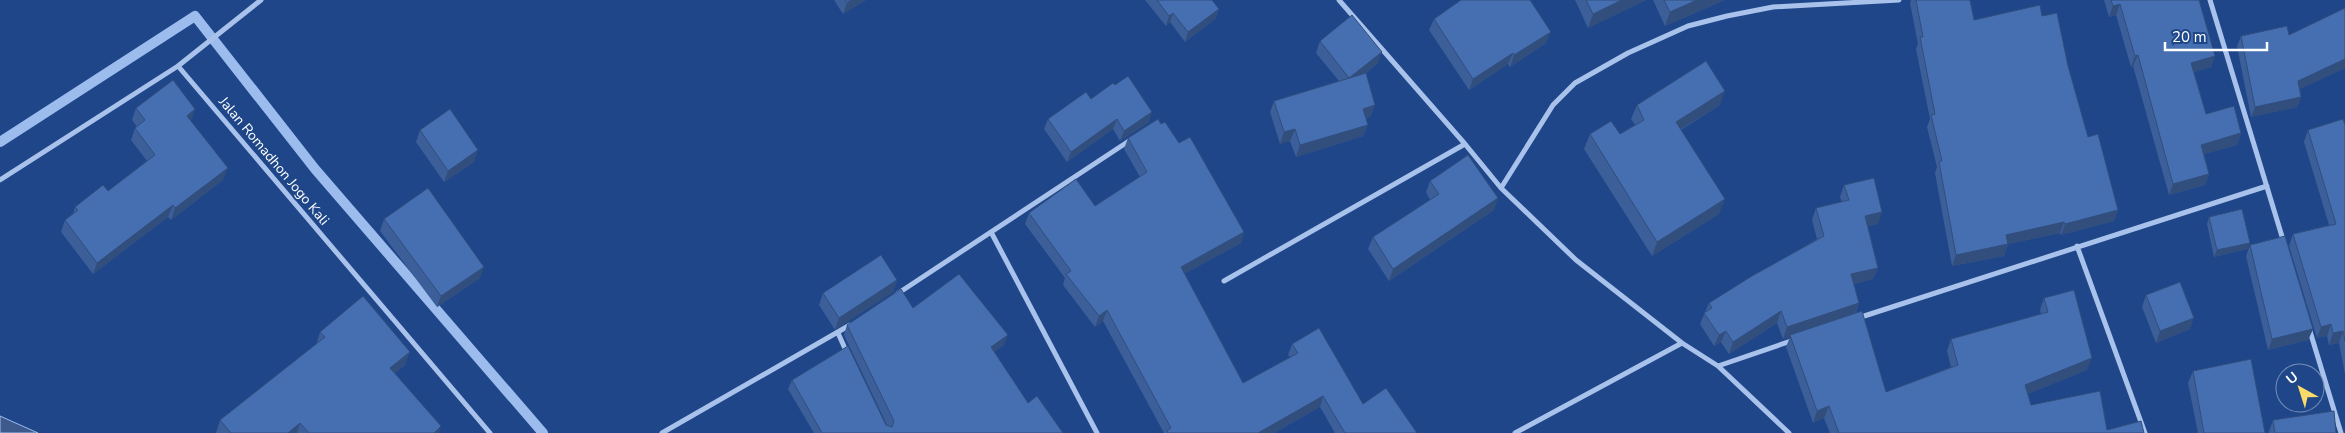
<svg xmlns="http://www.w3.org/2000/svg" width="2345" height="433" font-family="'Nunito Sans',sans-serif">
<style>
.water{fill:#3e5a8c;stroke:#9cbced}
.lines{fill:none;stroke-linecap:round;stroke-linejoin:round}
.stream{stroke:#9cbced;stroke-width:10}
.street{stroke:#a9c2eb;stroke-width:5}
.wall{fill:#3c5f99}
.shaded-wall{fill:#314e7d}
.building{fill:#466fb2;stroke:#314e7d}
.labels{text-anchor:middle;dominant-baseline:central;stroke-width:4;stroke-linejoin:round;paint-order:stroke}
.street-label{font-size:14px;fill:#fff;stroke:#1e4689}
</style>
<rect width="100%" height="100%" fill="#1e4689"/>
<path class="water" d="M 0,416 L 38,433 L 0,433 Z"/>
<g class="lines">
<path class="stream" d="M 0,142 L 195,16 L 315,169 L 543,433"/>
<path class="street" d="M 1339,0 L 1465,144 L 1501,188 L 1576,260 L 1682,343 L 1718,366 L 1789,433
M 2210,0 L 2284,243
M 178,66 L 490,433
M 0,180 L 178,66 L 261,0
M 1501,188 L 1553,105 L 1575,83 L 1628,53 L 1688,26 L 1727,16 L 1773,7 L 1899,0
M 991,232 L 1097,433
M 2077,246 L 2145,433
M 1224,281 L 1465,144
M 897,294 L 1132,139
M 1858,318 L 2267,186
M 2309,328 L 2341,433
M 838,333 L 847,353
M 1718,366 L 1794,340
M 662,433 L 850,325
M 1515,433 L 1682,343"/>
</g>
<path class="wall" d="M 834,0 L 866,0 L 843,14 Z
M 1145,0 L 1212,0 L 1219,9 L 1215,19 L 1185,42 L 1170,22 L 1166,26 Z
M 1575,0 L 1646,0 L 1588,28 Z
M 1653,0 L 1725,0 L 1665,26 Z
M 1911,0 L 1970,0 L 1974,20 L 2042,16 L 2068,66 L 2088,137 L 2118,210 L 2114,221 L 2061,235 L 2060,233 L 2008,244 L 2004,256 L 1952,266 L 1935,173 L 1937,167 L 1927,127 L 1930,119 L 1916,49 L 1918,44 L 1910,3 Z
M 2104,0 L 2199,0 L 2215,56 L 2211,67 L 2194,72 L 2206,114 L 2241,133 L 2237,145 L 2204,154 L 2209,174 L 2205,185 L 2169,195 L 2133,66 L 2131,67 L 2116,15 L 2109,17 Z
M 2345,8 L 2345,68 L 2300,89 L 2301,97 L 2297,107 L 2251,117 L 2237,46 L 2241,36 L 2289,35 Z
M 1434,19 L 1546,43 L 1510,67 L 1508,64 L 1469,90 L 1429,30 Z
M 1320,41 L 1378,63 L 1366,73 L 1371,116 L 1366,118 L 1368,125 L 1363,136 L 1296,157 L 1290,141 L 1280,144 L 1270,112 L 1274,101 L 1339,81 L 1316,53 Z
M 1091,99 L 1149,122 L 1120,141 L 1113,129 L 1067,162 L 1044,129 L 1048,119 Z
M 1637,105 L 1720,105 L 1681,130 L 1719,214 L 1652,256 L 1584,149 L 1590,134 L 1620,134 L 1635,125 L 1631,119 Z
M 136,108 L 191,121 L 223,180 L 171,220 L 168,217 L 93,274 L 61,232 L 65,220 L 73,214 L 75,207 L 108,191 L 147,161 L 131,140 L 135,128 L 137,127 L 132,120 Z
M 1161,124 L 1179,143 L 1244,232 L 1241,243 L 1184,274 L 1243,383 L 1290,357 L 1288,355 L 1292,344 L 1363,404 L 1417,433 L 1335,433 L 1320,407 L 1274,433 L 1164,433 L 1103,321 L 1095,327 L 1063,285 L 1065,278 L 1025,224 L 1029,213 L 1095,206 L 1140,177 L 1124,149 L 1128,138 Z
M 2345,125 L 2345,374 L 2339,343 L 2329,345 L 2327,336 L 2317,338 L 2289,246 L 2293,234 L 2329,225 L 2304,142 L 2308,130 Z
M 420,130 L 474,162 L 444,182 L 416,142 Z
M 1430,181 L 1494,210 L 1389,281 L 1368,249 L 1373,237 L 1430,200 L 1426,192 Z
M 1844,185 L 1878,224 L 1868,226 L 1878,268 L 1873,279 L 1854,284 L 1859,303 L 1856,313 L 1886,392 L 1951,367 L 1947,351 L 1951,339 L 2041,314 L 2040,310 L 2044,298 L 2087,370 L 2028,394 L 2031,405 L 2107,430 L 2144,433 L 1830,433 L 1824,418 L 1813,423 L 1786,347 L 1790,337 L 1783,339 L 1777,323 L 1729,354 L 1721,342 L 1714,346 L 1700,324 L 1709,303 L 1817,239 L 1812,220 L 1816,208 L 1842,202 L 1840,197 Z
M 2209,217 L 2248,249 L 2214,257 L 2207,224 Z
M 384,219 L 480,278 L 437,307 L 380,231 Z
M 2250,245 L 2313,329 L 2308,340 L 2268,350 L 2246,256 Z
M 897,280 L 893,292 L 835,330 L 819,305 L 823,293 Z
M 2146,295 L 2190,329 L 2156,343 L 2142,307 Z
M 913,308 L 1004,345 L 994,352 L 1028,403 L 1063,433 L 814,433 L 788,389 L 792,380 L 887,425 L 844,335 L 847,325 Z
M 320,332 L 405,365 L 395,373 L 439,433 L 216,433 L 220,420 L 316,345 Z
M 2193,371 L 2265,433 L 2198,433 L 2188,383 Z
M 2273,420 L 2336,433 L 2269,433 L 2269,431 Z"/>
<path class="shaded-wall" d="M 851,0 L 866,0 L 843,14 L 847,3 Z
M 1622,0 L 1646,0 L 1588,28 L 1593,14 Z
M 1697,0 L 1725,0 L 1665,26 L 1670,12 Z
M 2120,4 L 2116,15 L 2109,17 L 2113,6 Z
M 1219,9 L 1215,19 L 1185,42 L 1188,32 Z
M 1173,13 L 1170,22 L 1166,26 L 1169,16 Z
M 1551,32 L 1546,43 L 1510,67 L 1514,55 Z
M 1382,52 L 1378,63 L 1345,89 L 1349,78 Z
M 1513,53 L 1508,64 L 1469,90 L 1473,79 Z
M 2138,55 L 2133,66 L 2131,67 L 2135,56 Z
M 2215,56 L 2211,67 L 2187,74 L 2191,63 Z
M 2345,59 L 2345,68 L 2294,92 L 2298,81 Z
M 1725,91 L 1720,105 L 1670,136 L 1676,122 Z
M 2301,97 L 2297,107 L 2251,117 L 2255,107 Z
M 1375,105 L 1371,116 L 1359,120 L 1363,109 Z
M 195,109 L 191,121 L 187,116 Z
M 1152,112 L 1149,122 L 1120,141 L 1124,131 Z
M 1117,119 L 1113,129 L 1067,162 L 1071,152 Z
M 1368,125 L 1363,136 L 1296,157 L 1300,145 Z
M 1295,129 L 1290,141 L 1280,144 L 1284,132 Z
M 2241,133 L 2237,145 L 2197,156 L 2201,145 Z
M 478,150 L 474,162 L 444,182 L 448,171 Z
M 228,168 L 223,180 L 171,220 L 175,208 Z
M 2209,174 L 2205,185 L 2169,195 L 2173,184 Z
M 1498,198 L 1494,210 L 1389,281 L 1393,269 Z
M 1725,199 L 1719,214 L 1652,256 L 1657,242 Z
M 173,205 L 168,217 L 93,274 L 97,263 Z
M 2118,210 L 2114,221 L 2061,235 L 2065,224 Z
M 1882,212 L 1878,224 L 1861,228 L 1865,216 Z
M 2064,222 L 2060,233 L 2008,244 L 2004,256 L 1952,266 L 1956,255 L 2006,235 Z
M 1244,232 L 1241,243 L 1177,278 L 1181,267 Z
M 2250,243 L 2248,249 L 2214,257 L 2217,250 Z
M 484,267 L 480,278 L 437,307 L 441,296 Z
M 1878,268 L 1873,279 L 1847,286 L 1851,274 Z
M 897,280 L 893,292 L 835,330 L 839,318 Z
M 1859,303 L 1855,314 L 1790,335 L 1790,337 L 1783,339 L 1787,327 Z
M 1107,310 L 1103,321 L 1095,327 L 1099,316 Z
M 1781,311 L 1777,323 L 1729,354 L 1733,342 Z
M 2194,318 L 2190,329 L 2156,343 L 2160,331 Z
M 2331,324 L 2327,336 L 2317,338 L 2321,327 Z
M 2313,329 L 2308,340 L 2268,350 L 2272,339 Z
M 1726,331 L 1721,342 L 1714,346 L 1719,335 Z
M 2343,331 L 2339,343 L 2329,345 L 2333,333 Z
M 1008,335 L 1004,345 L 987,357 L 991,347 Z
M 410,352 L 405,365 L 386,381 L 390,368 Z
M 2092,358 L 2087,370 L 2021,397 L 2025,385 Z
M 1323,396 L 1320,407 L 1274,433 L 1258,433 Z
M 1829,406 L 1824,418 L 1813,423 L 1817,411 Z
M 300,423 L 297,433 L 288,433 Z
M 441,426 L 439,433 L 434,433 Z"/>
<path class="building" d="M 845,0 L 851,0 L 847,3 Z
M 1157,0 L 1212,0 L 1219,9 L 1188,32 L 1173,13 L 1169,16 Z
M 1461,0 L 1530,0 L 1551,32 L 1514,55 L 1513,53 L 1473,79 L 1434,19 Z
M 1586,0 L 1622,0 L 1593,14 Z
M 1664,0 L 1697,0 L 1670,12 Z
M 1916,0 L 1970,0 L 1974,20 L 2040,5 L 2042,16 L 2057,13 L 2068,66 L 2088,137 L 2098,134 L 2118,210 L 2065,224 L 2064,222 L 2006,235 L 2008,244 L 1956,255 L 1939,162 L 1942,161 L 1931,115 L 1935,114 L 1920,37 L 1923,37 Z
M 2111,0 L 2199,0 L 2215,56 L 2191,63 L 2206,114 L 2234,106 L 2241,133 L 2201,145 L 2209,174 L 2173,184 L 2138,55 L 2135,56 L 2120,4 L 2113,6 Z
M 2345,8 L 2345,59 L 2298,81 L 2301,97 L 2255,107 L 2241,36 L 2287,26 L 2289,35 Z
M 1352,15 L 1382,52 L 1349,78 L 1320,41 Z
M 1706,61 L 1725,91 L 1676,122 L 1725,199 L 1657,242 L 1590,134 L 1611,121 L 1620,134 L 1644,120 L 1637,105 Z
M 1366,73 L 1375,105 L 1363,109 L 1368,125 L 1300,145 L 1295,129 L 1284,132 L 1274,101 Z
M 1128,76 L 1152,112 L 1124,131 L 1117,119 L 1071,152 L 1048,119 L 1086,92 L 1091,99 L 1113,83 L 1115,85 Z
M 173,80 L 195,109 L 187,116 L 228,168 L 175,208 L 173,205 L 97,263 L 65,220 L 78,210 L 75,207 L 103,185 L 108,191 L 155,155 L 135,128 L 145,120 L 136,108 Z
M 450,109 L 478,150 L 448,171 L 420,130 Z
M 1158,119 L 1161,124 L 1165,122 L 1179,143 L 1190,137 L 1244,232 L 1181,267 L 1243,383 L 1298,353 L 1292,344 L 1319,328 L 1363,404 L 1386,388 L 1417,433 L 1345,433 L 1323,396 L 1258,433 L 1168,433 L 1167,431 L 1171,428 L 1107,310 L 1099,316 L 1066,274 L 1071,271 L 1029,213 L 1076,179 L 1095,206 L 1147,172 L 1128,138 Z
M 2343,119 L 2345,125 L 2345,341 L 2343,331 L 2333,333 L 2331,324 L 2321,327 L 2293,234 L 2336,224 L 2308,130 Z
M 1468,155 L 1498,198 L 1393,269 L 1373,237 L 1439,194 L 1430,181 Z
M 1874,178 L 1882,212 L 1865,216 L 1878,268 L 1851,274 L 1859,303 L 1787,327 L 1781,311 L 1733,342 L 1726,331 L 1719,335 L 1704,313 L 1712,308 L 1709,303 L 1752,276 L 1824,236 L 1816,208 L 1849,200 L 1844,185 Z
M 428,188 L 484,267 L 441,296 L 384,219 Z
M 2242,209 L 2250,243 L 2217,250 L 2209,217 Z
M 2285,236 L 2313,329 L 2272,339 L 2250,245 Z
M 881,255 L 897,280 L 839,318 L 823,293 Z
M 959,274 L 1008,335 L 991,347 L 1028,403 L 1037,396 L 1063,433 L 822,433 L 792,380 L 848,346 L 886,425 L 892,427 L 894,421 L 847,325 L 901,289 L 913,308 Z
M 2180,282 L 2194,318 L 2160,331 L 2146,295 Z
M 2074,290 L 2092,358 L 2025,385 L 2031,405 L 2100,391 L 2107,430 L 2141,421 L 2144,433 L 1839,433 L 1829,406 L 1817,411 L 1790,335 L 1862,311 L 1886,392 L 1958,365 L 1951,339 L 2048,312 L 2044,298 Z
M 363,296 L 410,352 L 390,368 L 441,426 L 434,433 L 309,433 L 300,423 L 288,433 L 231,433 L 220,420 L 325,337 L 320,332 Z
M 2251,359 L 2265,433 L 2204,433 L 2193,371 Z
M 2334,411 L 2336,433 L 2275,433 L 2273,420 Z"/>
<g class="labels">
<g class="street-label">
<text transform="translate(274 161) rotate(50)">Jalan Romadhon Jogo Kali</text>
</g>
</g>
<g transform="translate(2300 388) rotate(321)"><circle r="24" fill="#1e4689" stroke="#7890b8"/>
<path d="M0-4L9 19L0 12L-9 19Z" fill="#fada68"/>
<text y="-8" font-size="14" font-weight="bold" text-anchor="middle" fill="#ffffff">U</text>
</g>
<path d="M2165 42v8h102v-8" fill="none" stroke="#ffffff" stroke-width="2.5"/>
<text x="2172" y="42" font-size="15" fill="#ffffff" stroke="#1e4689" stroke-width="4" paint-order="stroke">20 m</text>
</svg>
